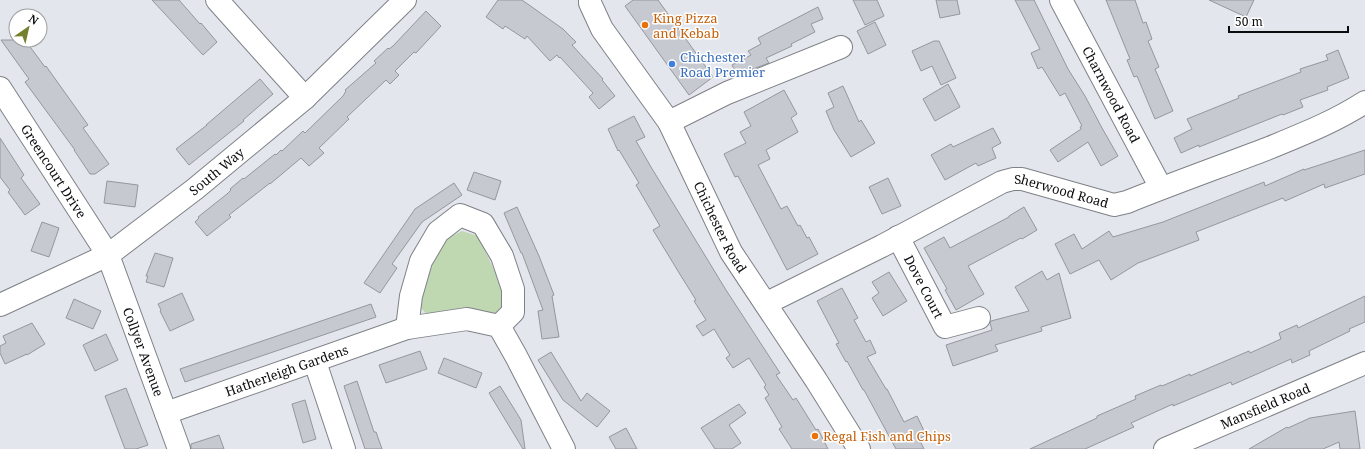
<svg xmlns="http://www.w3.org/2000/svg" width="1365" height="449" font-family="'Noto Serif',serif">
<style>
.green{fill:#c0d8b2}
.building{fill:#c6c9cf;stroke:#94979c}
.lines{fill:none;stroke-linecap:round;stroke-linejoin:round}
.minor-casing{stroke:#7e8187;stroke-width:24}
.major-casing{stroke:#7e8187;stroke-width:24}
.minor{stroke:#fff;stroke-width:22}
.major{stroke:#fff;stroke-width:22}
.food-dot{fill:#e8710a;stroke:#fff;stroke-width:1.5}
.shop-dot{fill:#3f7fe0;stroke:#fff;stroke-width:1.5}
.labels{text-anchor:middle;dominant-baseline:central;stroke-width:3;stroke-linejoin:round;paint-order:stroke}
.food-label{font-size:13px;fill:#c56008;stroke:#fff;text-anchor:start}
.shop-label{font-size:13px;fill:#366cbe;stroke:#fff;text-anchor:start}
.street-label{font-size:13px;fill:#0b0c0e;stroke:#fff}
</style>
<rect width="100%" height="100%" fill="#e3e7ed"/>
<path class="green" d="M 462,231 L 478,236 L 507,297 L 506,306 L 497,316 L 451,310 L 435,314 L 427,314 L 417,305 L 435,249 L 450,237 Z"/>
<path class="building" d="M 152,0 L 179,0 L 200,24 L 201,23 L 217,42 L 203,55 Z
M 498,0 L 522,0 L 563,29 L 576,42 L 572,45 L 603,79 L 602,80 L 615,96 L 599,109 L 589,97 L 593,93 L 560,57 L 559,58 L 557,55 L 550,61 L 527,36 L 525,39 L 505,26 L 503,29 L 486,17 Z
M 633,0 L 658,0 L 713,77 L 689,95 L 625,6 Z
M 853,0 L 877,0 L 884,16 L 865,25 Z
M 936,0 L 957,0 L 960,14 L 940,18 Z
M 1015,0 L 1034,0 L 1068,69 L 1085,96 L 1102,128 L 1118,156 L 1101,166 L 1088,142 L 1058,162 L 1050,150 L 1081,129 L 1080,127 L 1082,126 L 1065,93 L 1060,96 L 1042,67 L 1038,69 L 1031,53 L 1040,49 Z
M 1106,0 L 1135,0 L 1143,23 L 1146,22 L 1152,39 L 1148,41 L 1159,67 L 1155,69 L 1173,111 L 1155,119 L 1137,76 L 1134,77 L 1127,60 L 1130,59 Z
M 1209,0 L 1254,0 L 1246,17 Z
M 818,7 L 823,19 L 811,24 L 815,32 L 791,44 L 792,46 L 766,58 L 769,63 L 737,75 L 732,65 L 751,55 L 748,51 L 761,44 L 758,38 Z
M 426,11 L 441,26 L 416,53 L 414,52 L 395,71 L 399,75 L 390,84 L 386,80 L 347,117 L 349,119 L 319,148 L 324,153 L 309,166 L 301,158 L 270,184 L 270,183 L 229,215 L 231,217 L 207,236 L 195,222 L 199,218 L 198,217 L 227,194 L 231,190 L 230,189 L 243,178 L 244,179 L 275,154 L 276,155 L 281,150 L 282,151 L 303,131 L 305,133 L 343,96 L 346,91 L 345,90 L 376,63 L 374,61 L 388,48 L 389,49 L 393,46 Z
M 875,22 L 886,45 L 868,54 L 857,31 Z
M 1,40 L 25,40 L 45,67 L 46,66 L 88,125 L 83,128 L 109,164 L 95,174 L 90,174 L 74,150 L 75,150 L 25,82 L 29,79 Z
M 934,41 L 939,41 L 956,78 L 941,85 L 932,66 L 921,71 L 912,51 Z
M 1338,50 L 1349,78 L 1327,87 L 1328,90 L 1300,100 L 1303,107 L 1283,115 L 1282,114 L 1199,147 L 1199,145 L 1181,153 L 1174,138 L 1192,129 L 1187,119 L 1239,98 L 1238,96 L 1301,72 L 1300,69 L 1328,60 L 1326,55 Z
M 260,79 L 273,94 L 243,120 L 244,121 L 189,165 L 176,149 L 207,125 L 206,125 Z
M 948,84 L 960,107 L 935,121 L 923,99 Z
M 843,86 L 859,122 L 861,120 L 875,143 L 851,157 L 834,130 L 826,111 L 834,107 L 828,93 Z
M 784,90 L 797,114 L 791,118 L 798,132 L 766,150 L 770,159 L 758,165 L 781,209 L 787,206 L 798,226 L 800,225 L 807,238 L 809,237 L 818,254 L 787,270 L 738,176 L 735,177 L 724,154 L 746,143 L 740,132 L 751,126 L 744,112 Z
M 634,116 L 645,137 L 636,141 L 651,167 L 726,290 L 780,373 L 776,375 L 793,400 L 796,398 L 816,430 L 818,429 L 828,449 L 792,449 L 779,429 L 782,427 L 765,398 L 769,395 L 764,387 L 766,385 L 749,358 L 733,368 L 726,358 L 730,355 L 714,329 L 703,336 L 696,326 L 706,320 L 694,301 L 696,300 L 681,276 L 653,230 L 660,226 L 636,185 L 639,183 L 619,150 L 618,151 L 608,129 Z
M 993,128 L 1001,143 L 992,148 L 996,158 L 978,166 L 976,163 L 945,180 L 931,155 L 951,144 L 953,147 Z
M 0,138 L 24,175 L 21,178 L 40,204 L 25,215 L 8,192 L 10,190 L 0,177 Z
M 1365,150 L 1365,174 L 1325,188 L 1324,184 L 1285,201 L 1283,198 L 1196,232 L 1199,240 L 1138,263 L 1111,280 L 1099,260 L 1070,274 L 1055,244 L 1074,234 L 1082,249 L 1109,231 L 1113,237 L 1163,222 L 1264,182 L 1265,186 L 1304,169 L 1304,170 Z
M 474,172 L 501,181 L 495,200 L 467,190 Z
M 888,178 L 901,206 L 882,214 L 869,187 Z
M 107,181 L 138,185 L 135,207 L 104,203 Z
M 454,183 L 462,195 L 422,222 L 392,264 L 397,268 L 380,293 L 364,283 L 415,209 Z
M 517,207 L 539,256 L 554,295 L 552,296 L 559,337 L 542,339 L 538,311 L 543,310 L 522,253 L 521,253 L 504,213 Z
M 1024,207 L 1037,230 L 1022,239 L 1021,238 L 968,266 L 984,294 L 956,310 L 945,290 L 947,289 L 924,248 L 944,237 L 950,248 L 1009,217 L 1009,216 Z
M 42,222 L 59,228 L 49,257 L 31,251 Z
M 155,253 L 173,258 L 164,287 L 146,282 L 148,276 L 146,276 Z
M 1042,271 L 1047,280 L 1059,273 L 1071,318 L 1041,327 L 1042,331 L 995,345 L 998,351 L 953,366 L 946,345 L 992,330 L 990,323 L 991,321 L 1029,311 L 1015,287 Z
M 889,272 L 907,301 L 883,316 L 872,298 L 879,293 L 872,282 Z
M 842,288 L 858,318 L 854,320 L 866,342 L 870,340 L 876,353 L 867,357 L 886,389 L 887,389 L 904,422 L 917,416 L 926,435 L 919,439 L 924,449 L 896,449 L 864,390 L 863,390 L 847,361 L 846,362 L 836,344 L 839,343 L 817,301 Z
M 182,293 L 194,320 L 170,331 L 160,311 L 161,310 L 158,304 Z
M 1365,296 L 1365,322 L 1349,329 L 1350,331 L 1309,351 L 1310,355 L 1292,363 L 1291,359 L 1232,385 L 1231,382 L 1173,406 L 1173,404 L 1131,423 L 1134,427 L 1085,449 L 1030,449 L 1097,418 L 1097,416 L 1136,399 L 1135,396 L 1161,385 L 1162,386 L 1190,374 L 1190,376 L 1249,351 L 1250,353 L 1281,339 L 1279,333 L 1297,325 L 1298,328 Z
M 74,299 L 101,311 L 93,329 L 66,318 Z
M 371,304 L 376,317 L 185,382 L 180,369 Z
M 32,323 L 45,344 L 27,355 L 27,354 L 5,364 L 0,353 L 0,346 L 6,343 L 3,336 Z
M 106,334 L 118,360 L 95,371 L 83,345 Z
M 420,351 L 427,369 L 386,383 L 379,365 Z
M 551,352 L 581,401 L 587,393 L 610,411 L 597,427 L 563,400 L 538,360 Z
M 444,358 L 482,373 L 476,388 L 438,373 Z
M 357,381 L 374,432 L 376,432 L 382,449 L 365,449 L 344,386 Z
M 500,386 L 521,420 L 525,449 L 523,449 L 489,393 Z
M 126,388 L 148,445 L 136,449 L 125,449 L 105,396 Z
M 305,400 L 316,439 L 303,443 L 292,404 Z
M 739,404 L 746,413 L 729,425 L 741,443 L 732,449 L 715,449 L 701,428 Z
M 1355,411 L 1360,449 L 1340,449 L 1339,442 L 1323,449 L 1249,449 L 1287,427 L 1288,428 L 1310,418 Z
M 626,428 L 637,449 L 616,449 L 609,437 Z
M 219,435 L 224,449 L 191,449 L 191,444 Z"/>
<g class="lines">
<defs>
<g id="minor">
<path d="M 217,0 L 305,98"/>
<path id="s1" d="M 1061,0 L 1161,188"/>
<path id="s2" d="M 0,88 L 108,255 L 179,449"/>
<path d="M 669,122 L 727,93 L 841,47"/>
<path id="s3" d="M 898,237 L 945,327 L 979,318"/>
<path id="s4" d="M 766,304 L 775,299 L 882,246 L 1002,182 L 1013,179 L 1022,179 L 1114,205 L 1127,202 C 1174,183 1222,166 1269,148 C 1303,134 1334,122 1365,102"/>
<path id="s5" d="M 0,305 L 108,255 L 195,189 L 305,98 L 405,0"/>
<path d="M 407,328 L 411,296 L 421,261 L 438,232 L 460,215 L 483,224 L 502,256 L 513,289 L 513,312 L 499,326"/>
<path d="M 315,362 L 344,449"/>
<path id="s6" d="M 166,413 L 407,328 L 467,319 L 499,326 L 516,356 L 564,449"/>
<path id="s7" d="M 1165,449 L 1365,363"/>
</g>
<g id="major">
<path id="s8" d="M 590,0 L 590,3 L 602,29 L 669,122 L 731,252 L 816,380 L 859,449"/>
</g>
</defs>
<use href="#minor" class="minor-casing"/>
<use href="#major" class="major-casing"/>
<use href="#minor" class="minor"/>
<use href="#major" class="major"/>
</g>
<g class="food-dot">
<circle cx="645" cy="25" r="4"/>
<circle cx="815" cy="436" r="4"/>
</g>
<circle class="shop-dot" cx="672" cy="64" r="4"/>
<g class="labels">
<g class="food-label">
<text x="653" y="18">King Pizza<tspan x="653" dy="15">and Kebab</tspan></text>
<text x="823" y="436">Regal Fish and Chips</text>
</g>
<g class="shop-label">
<text x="680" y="57">Chichester<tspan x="680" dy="15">Road Premier</tspan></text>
</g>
<g class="street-label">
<text stroke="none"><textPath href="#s1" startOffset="107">Charnwood Road</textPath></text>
<text stroke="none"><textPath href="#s2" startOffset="99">Greencourt Drive</textPath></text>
<text stroke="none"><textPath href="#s5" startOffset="256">South Way</textPath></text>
<text stroke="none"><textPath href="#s4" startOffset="327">Sherwood Road</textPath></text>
<text stroke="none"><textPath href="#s8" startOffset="263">Chichester Road</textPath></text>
<text stroke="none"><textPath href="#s3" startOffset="56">Dove Court</textPath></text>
<text stroke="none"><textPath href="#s2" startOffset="302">Collyer Avenue</textPath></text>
<text stroke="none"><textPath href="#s6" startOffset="128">Hatherleigh Gardens</textPath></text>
<text stroke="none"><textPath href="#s7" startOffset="109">Mansfield Road</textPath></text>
</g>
</g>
<g transform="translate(28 28) rotate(34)"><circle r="19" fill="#ffffff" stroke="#9d9e9f"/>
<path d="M0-3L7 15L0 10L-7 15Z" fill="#74802d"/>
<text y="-6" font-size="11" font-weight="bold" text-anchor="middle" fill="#0b0c0e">N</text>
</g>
<path d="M1229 26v6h119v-6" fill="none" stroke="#0b0c0e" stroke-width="2"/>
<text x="1235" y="26" font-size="12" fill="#0b0c0e" stroke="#ffffff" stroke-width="3" paint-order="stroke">50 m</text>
</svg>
